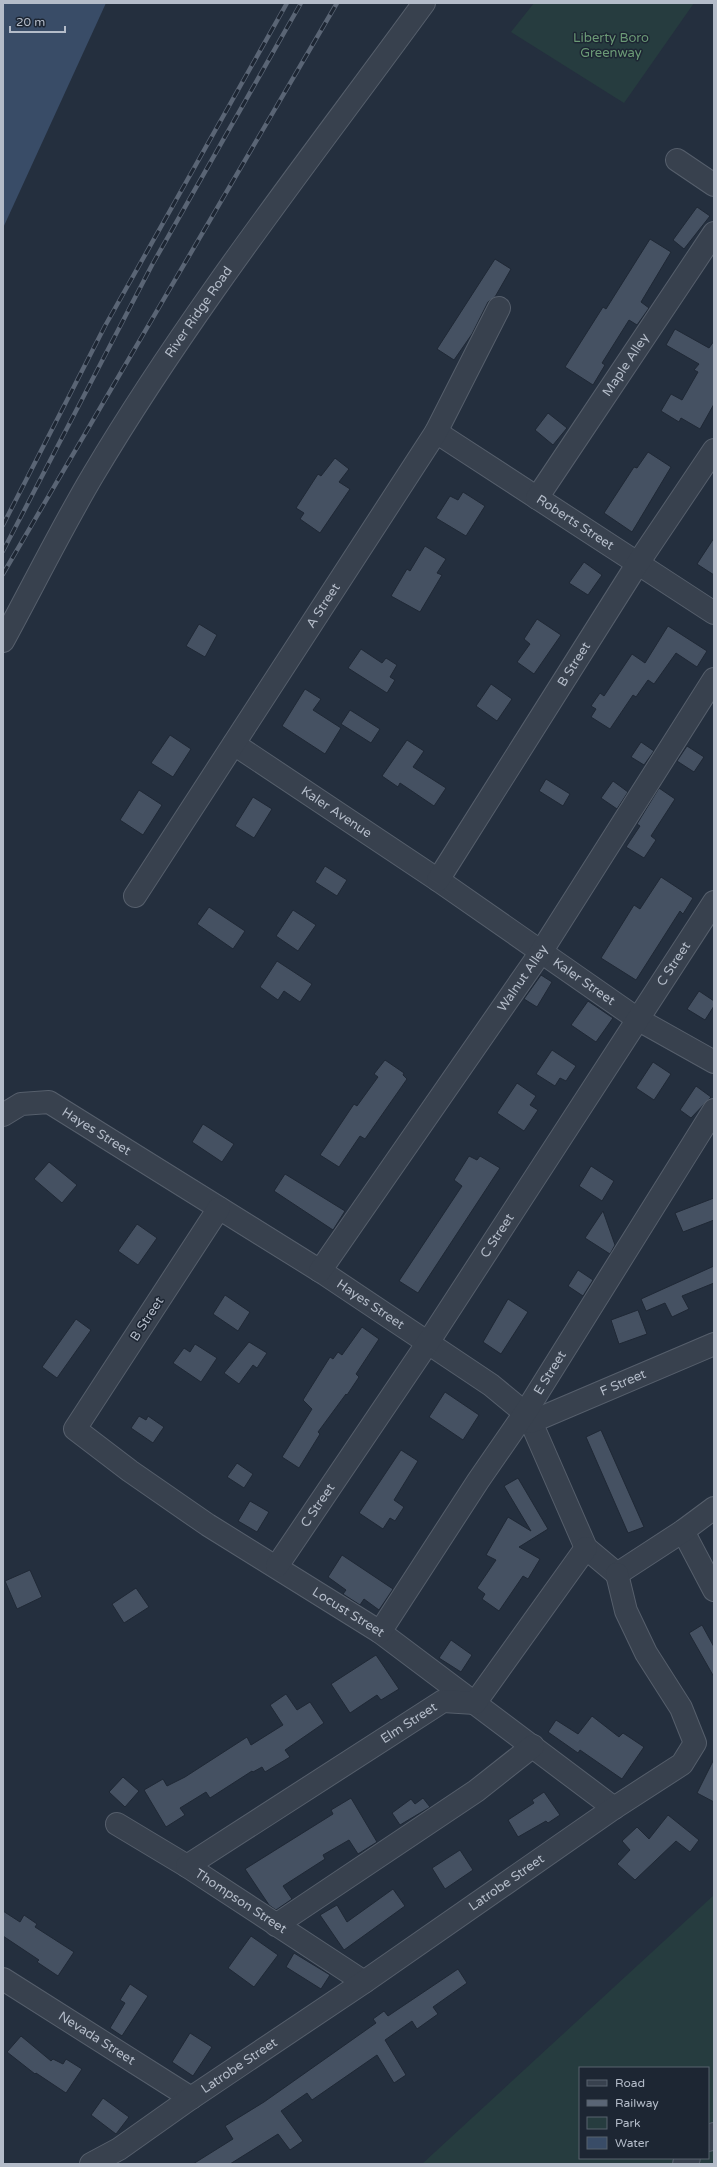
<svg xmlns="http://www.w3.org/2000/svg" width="717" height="2167" font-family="'Varela Round',sans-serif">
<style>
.green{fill:#263c3f;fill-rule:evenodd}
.water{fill:#394c67}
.building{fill:#455162;stroke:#1f2835}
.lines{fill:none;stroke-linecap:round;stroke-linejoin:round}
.minor-casing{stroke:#565f6c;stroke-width:24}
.minor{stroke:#38414e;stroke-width:22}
.rail-casing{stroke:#5a6575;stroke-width:4.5}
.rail{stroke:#1d2633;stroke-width:3;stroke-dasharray:9;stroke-linecap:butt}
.labels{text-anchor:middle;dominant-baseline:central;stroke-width:3;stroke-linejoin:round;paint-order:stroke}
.park-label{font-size:13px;fill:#6b9a76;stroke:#1d2633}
.street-label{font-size:13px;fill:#b4bcc9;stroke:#1d2633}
</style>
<rect width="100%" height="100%" fill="#242f3e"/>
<path class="green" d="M 534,3 L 694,3 L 624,103 L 511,32 Z
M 714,1895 L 714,2164 L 422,2164 ZM 580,2068 L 708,2068 L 708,2158 L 580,2158 Z"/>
<path class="water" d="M 3,3 L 106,3 L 3,228 Z"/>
<path class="building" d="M 697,207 L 710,216 L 684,249 L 673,240 Z
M 650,239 L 671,252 L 641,302 L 649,308 L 637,325 L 629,320 L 602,363 L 605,365 L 593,385 L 565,367 L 603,307 L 606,309 Z
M 495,259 L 511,269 L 495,297 L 488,302 L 472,334 L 454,360 L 437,349 Z
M 675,329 L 709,348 L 714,341 L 714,404 L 700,429 L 681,418 L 679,422 L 661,411 L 671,394 L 682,400 L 698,372 L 694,370 L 699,364 L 666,345 Z
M 548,413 L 567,428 L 553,445 L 535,430 Z
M 648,452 L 671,467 L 632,532 L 604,513 L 634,467 L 637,468 Z
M 335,458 L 349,469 L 339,482 L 350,489 L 320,533 L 300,519 L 304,513 L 296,508 L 318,474 L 321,476 Z
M 463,492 L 485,506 L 466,536 L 436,518 L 450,496 L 458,500 Z
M 714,538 L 714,575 L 697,564 Z
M 425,546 L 446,559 L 437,573 L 442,575 L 420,612 L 391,596 L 407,569 L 410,571 Z
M 584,562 L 602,575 L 588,595 L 569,583 Z
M 537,619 L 561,635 L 534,674 L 517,662 L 530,644 L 524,639 Z
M 199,624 L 217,635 L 205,657 L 186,646 Z
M 668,626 L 707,651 L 697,667 L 676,653 L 654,684 L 648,680 L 636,697 L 633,695 L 610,729 L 591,717 L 596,709 L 591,706 L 600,693 L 604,696 L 632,654 L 645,663 Z
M 361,649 L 382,663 L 386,658 L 397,665 L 390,677 L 395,680 L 387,693 L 348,668 Z
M 491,684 L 512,699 L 497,721 L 476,706 Z
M 305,689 L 321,699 L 313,710 L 341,728 L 325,754 L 282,726 Z
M 350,710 L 380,729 L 371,743 L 341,724 Z
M 170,735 L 191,749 L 173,777 L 151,763 Z
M 407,740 L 424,751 L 413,767 L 446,788 L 434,806 L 400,783 L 398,787 L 382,776 Z
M 641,742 L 654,751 L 644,765 L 631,757 Z
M 687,746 L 704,757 L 694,772 L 677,761 Z
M 546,779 L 570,794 L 563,806 L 539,791 Z
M 613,781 L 628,792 L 617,809 L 601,798 Z
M 659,788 L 675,799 L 651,836 L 656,840 L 644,858 L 626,847 L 640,826 L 637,824 Z
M 139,790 L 162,805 L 143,835 L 120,820 Z
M 253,797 L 272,809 L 254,838 L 235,826 Z
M 325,866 L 347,880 L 337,896 L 315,882 Z
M 661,877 L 693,898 L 683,914 L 680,911 L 636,980 L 601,958 L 634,905 L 640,909 Z
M 209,907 L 245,931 L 233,949 L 197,924 Z
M 293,910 L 316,925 L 298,951 L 276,936 Z
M 277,961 L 312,984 L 300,1002 L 284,991 L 278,1000 L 260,987 Z
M 541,975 L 552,982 L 537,1007 L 524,999 Z
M 699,991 L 714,1001 L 714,1006 L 705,1020 L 687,1009 Z
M 588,1001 L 613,1018 L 596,1042 L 571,1025 Z
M 552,1050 L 576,1066 L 566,1081 L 560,1078 L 555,1086 L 536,1074 Z
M 385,1060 L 404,1073 L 403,1075 L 407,1079 L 365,1139 L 360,1136 L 339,1167 L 320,1155 L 354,1104 L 357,1106 L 378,1077 L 374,1074 Z
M 653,1062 L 671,1074 L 654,1100 L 636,1088 Z
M 517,1083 L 536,1096 L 530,1105 L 538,1110 L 524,1131 L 497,1113 Z
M 696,1086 L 711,1097 L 691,1118 L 680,1110 Z
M 203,1124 L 234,1144 L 222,1162 L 192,1142 Z
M 469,1156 L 477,1160 L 480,1156 L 500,1168 L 418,1293 L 399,1281 L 462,1186 L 454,1180 Z
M 49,1162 L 77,1185 L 62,1203 L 34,1179 Z
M 591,1166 L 614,1181 L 602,1201 L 579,1186 Z
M 285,1174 L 345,1211 L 333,1230 L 274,1191 Z
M 714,1198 L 714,1220 L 683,1232 L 675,1213 Z
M 603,1211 L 615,1245 L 610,1254 L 585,1238 Z
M 137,1224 L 157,1238 L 138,1265 L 118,1251 Z
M 714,1266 L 714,1283 L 682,1296 L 689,1309 L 672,1317 L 665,1303 L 646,1311 L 641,1299 Z
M 578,1270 L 593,1280 L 583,1296 L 568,1286 Z
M 225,1295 L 250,1312 L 238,1331 L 213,1314 Z
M 508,1299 L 528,1312 L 501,1354 L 483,1342 Z
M 638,1310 L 647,1334 L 619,1344 L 611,1320 Z
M 76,1319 L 91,1330 L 57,1378 L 42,1367 Z
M 362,1327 L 379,1339 L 356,1374 L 359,1377 L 347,1395 L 346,1394 L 318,1432 L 320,1434 L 299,1468 L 282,1457 L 312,1409 L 303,1400 L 330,1357 L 333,1359 L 338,1352 L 342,1355 Z
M 249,1342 L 267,1353 L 257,1368 L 253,1365 L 239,1384 L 224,1373 Z
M 195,1344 L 217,1358 L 201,1382 L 173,1363 L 184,1348 L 190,1352 Z
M 445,1392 L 479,1415 L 463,1440 L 429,1417 Z
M 139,1416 L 146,1420 L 148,1416 L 164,1427 L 153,1443 L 131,1428 Z
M 601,1430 L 644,1527 L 628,1533 L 586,1437 Z
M 401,1450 L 418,1461 L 394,1500 L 404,1507 L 395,1521 L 390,1518 L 383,1529 L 359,1513 Z
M 237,1463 L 253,1474 L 244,1488 L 227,1477 Z
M 518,1478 L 548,1529 L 519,1547 L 540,1559 L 528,1579 L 523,1576 L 499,1611 L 482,1599 L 485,1594 L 477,1588 L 496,1560 L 486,1555 L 508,1517 L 531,1531 L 504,1486 Z
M 250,1501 L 269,1512 L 257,1532 L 238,1521 Z
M 342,1555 L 393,1589 L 379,1610 L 364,1599 L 360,1605 L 343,1594 L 346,1590 L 328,1577 Z
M 30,1570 L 42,1597 L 17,1609 L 5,1581 Z
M 136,1588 L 149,1607 L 124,1623 L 112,1604 Z
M 702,1625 L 714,1647 L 714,1677 L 689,1633 Z
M 451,1640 L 472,1655 L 461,1672 L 439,1658 Z
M 376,1655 L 399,1689 L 381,1700 L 377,1695 L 350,1713 L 331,1684 Z
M 286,1694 L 297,1710 L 310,1702 L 324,1723 L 285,1750 L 290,1757 L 265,1772 L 262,1767 L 253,1772 L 252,1771 L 210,1798 L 206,1792 L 180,1808 L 185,1815 L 166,1827 L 144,1790 L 163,1779 L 167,1786 L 185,1777 L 247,1737 L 251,1745 L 283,1725 L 270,1705 Z
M 592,1716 L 619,1737 L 623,1733 L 644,1747 L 622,1779 L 580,1750 L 578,1753 L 548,1732 L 556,1720 L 578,1734 Z
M 714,1759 L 714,1802 L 697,1793 Z
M 123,1777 L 139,1791 L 125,1807 L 109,1792 Z
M 544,1792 L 560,1815 L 548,1823 L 546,1821 L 518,1837 L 508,1820 L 534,1803 L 532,1800 Z
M 351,1798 L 377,1842 L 358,1854 L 349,1840 L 323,1855 L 325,1859 L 283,1886 L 292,1899 L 276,1910 L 269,1905 L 245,1869 L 333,1814 L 331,1810 Z
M 423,1798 L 430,1807 L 400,1825 L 392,1813 L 411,1799 L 415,1804 Z
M 668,1815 L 699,1840 L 690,1852 L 676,1841 L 635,1880 L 617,1864 L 630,1850 L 622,1841 L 637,1827 L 649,1839 Z
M 460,1850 L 473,1870 L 445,1889 L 432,1868 Z
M 393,1889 L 405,1906 L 344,1950 L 320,1915 L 337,1905 L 347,1922 Z
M 3,1911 L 20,1922 L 24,1915 L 37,1924 L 35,1927 L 74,1952 L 58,1976 L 37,1962 L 39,1960 L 3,1936 Z
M 251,1936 L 278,1955 L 254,1987 L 228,1968 Z
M 294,1953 L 330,1975 L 321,1989 L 286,1967 Z
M 458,1969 L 467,1983 L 433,2007 L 438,2014 L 417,2029 L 412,2021 L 385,2040 L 406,2075 L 394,2083 L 377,2055 L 312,2100 L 307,2093 L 281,2111 L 303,2141 L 290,2150 L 278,2134 L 230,2164 L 193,2164 L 233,2139 L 225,2126 L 264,2102 L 376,2023 L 373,2019 L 384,2011 L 388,2016 Z
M 130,1984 L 148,1996 L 122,2036 L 110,2028 L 125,2003 L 120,2000 Z
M 190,2033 L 212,2047 L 193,2076 L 172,2062 Z
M 21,2036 L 51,2061 L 53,2059 L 63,2064 L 66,2059 L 82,2069 L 66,2093 L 36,2073 L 35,2074 L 7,2052 Z
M 103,2098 L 129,2117 L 116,2134 L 91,2115 Z"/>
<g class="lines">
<defs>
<g id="minor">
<path d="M 677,160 L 714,185"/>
<path id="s1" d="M 436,432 L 714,613"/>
<path id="s2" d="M 537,498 L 714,233"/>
<path id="s3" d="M 3,641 C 33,586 61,529 93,475 C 191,310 311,158 424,3"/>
<path id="s4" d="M 234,744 L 438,880 L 639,1020 L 714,1062"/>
<path id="s5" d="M 438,880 L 638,563 L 714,450"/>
<path id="s6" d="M 135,896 L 436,432 L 499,308"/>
<path id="s7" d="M 3,1115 L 21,1104 L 49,1102 L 325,1274 L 491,1385 L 525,1413 L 531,1422 L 586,1548 L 617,1574"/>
<path id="s8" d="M 219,1208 L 75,1429 L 130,1471 L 208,1525 L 380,1632 L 614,1808"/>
<path id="s9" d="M 320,1271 L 541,952 L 714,679"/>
<path id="s10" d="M 531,1422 L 714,1344"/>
<path d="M 683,1531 L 714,1590"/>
<path id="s11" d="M 277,1566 L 427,1344 L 714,902"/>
<path d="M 617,1574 L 683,1531 L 714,1508"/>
<path id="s12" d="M 380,1632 L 478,1481 L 525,1413 L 714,1110"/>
<path id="s13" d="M 117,1824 L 187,1866 L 364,1982"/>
<path id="s14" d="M 187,1866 L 443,1701 L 475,1703 L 586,1548"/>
<path d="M 276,1925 L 476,1791 L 533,1746"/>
<path id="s15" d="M 3,1979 L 191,2098"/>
<path d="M 708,2140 L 714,2134"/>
<path id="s16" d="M 91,2164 L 119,2149 L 191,2098 L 364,1982 L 614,1808 L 682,1764 L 695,1743 L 681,1708 L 646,1653 L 626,1611 L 617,1574"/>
<path d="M 684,2164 L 689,2158"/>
</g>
</defs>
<use href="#minor" class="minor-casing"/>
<use href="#minor" class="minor"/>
<defs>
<path id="rail" d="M 3,525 L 105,326 L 287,3
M 3,551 L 152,265 L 301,3
M 3,574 L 337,3"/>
</defs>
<use href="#rail" class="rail-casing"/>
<use href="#rail" class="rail"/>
</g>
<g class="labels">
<g class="park-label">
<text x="611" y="38">Liberty Boro<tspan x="611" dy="15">Greenway</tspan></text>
</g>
<g class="street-label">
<text stroke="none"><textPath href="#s3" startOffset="383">River Ridge Road</textPath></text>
<text stroke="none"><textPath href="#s2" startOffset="160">Maple Alley</textPath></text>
<text stroke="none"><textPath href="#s1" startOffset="166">Roberts Street</textPath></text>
<text stroke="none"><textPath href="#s6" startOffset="346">A Street</textPath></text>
<text stroke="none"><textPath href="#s5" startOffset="255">B Street</textPath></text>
<text stroke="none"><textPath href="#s4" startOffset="123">Kaler Avenue</textPath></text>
<text stroke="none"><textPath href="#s11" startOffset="721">C Street</textPath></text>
<text stroke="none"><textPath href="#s9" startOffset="356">Walnut Alley</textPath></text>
<text stroke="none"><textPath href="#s4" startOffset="423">Kaler Street</textPath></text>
<text stroke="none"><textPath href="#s7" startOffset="105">Hayes Street</textPath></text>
<text stroke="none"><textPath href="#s11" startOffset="397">C Street</textPath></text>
<text stroke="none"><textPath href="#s7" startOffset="429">Hayes Street</textPath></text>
<text transform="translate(147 1319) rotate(-57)">B Street</text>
<text stroke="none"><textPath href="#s12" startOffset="310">E Street</textPath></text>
<text stroke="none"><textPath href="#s10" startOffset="100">F Street</textPath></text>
<text stroke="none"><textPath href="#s11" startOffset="73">C Street</textPath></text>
<text stroke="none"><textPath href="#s8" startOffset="593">Locust Street</textPath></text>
<text stroke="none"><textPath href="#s14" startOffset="264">Elm Street</textPath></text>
<text stroke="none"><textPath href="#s16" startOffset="502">Latrobe Street</textPath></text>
<text stroke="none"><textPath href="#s13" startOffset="146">Thompson Street</textPath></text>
<text stroke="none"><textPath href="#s15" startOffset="111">Nevada Street</textPath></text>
<text stroke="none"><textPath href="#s16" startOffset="178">Latrobe Street</textPath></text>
</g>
</g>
<rect width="717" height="2167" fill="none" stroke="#b4bcc9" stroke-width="8"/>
<rect x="579" y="2067" width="130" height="92" fill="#1d2633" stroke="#59626f"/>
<rect x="587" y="2080" width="20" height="6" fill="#38414e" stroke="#59626f"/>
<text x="615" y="2087" font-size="12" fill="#b4bcc9">Road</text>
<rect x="587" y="2100" width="20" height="6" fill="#5a6575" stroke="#59626f"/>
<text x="615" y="2107" font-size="12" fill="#b4bcc9">Railway</text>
<rect x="587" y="2117" width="20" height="12" fill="#263c3f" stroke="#59626f"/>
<text x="615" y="2127" font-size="12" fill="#b4bcc9">Park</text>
<rect x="587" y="2137" width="20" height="12" fill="#394c67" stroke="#59626f"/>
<text x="615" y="2147" font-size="12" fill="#b4bcc9">Water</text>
<path d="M10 26v6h55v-6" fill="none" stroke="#b4bcc9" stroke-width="2"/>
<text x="16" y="26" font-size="12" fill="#b4bcc9" stroke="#1d2633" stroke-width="3" paint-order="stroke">20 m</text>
</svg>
